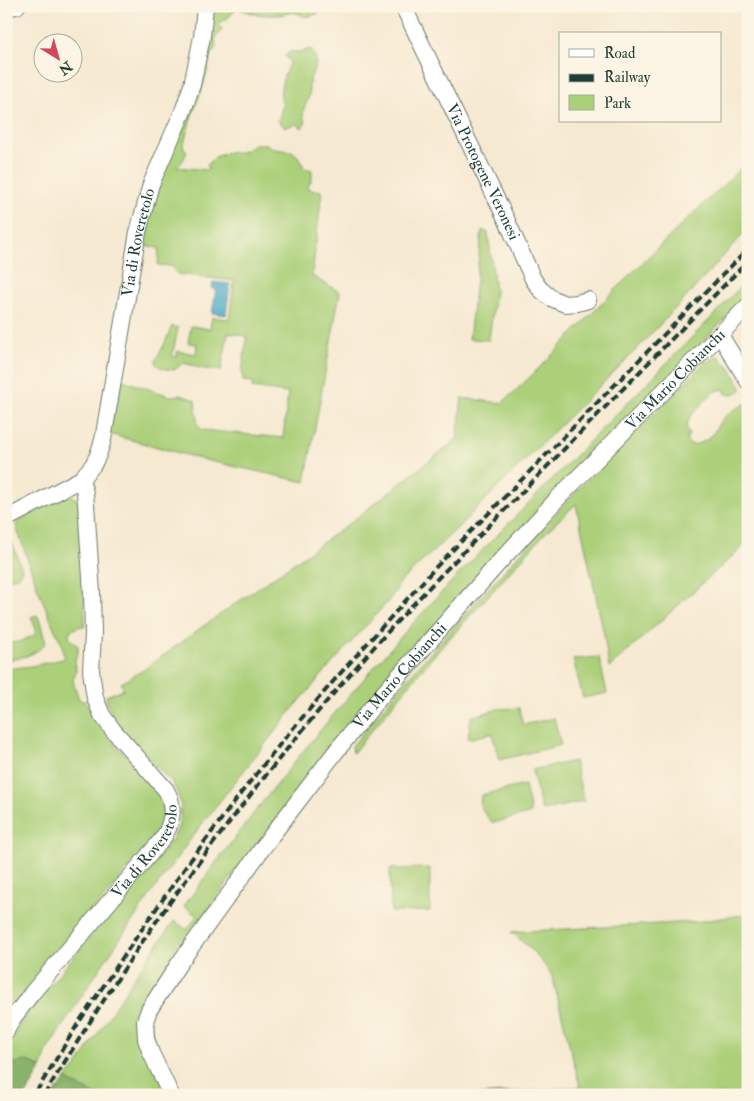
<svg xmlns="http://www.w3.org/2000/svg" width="754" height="1101" font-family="'IM FELL Double Pica',serif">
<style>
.green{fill:#acd07a;stroke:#668657}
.forest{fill:#89b26a;stroke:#54784f}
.water{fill:#47a7c6;stroke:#33727d}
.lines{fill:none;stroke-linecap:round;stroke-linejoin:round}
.minor-casing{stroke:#6a796b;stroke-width:18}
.minor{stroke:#fff;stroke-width:16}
.rail{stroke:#1f3d34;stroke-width:4;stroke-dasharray:8 4;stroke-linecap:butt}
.labels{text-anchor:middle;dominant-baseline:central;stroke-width:5;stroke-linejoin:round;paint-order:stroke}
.street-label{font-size:16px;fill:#1f3d34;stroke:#fcf5e5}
</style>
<rect width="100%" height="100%" fill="#fcf5e5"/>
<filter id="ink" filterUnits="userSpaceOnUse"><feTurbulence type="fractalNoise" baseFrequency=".02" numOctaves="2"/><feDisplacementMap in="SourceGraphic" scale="10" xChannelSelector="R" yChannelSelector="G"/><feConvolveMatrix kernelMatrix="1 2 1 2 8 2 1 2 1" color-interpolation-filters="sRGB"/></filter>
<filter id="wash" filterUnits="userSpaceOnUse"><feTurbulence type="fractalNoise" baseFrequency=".0096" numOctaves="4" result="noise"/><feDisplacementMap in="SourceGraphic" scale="20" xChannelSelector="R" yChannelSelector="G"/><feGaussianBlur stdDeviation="1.12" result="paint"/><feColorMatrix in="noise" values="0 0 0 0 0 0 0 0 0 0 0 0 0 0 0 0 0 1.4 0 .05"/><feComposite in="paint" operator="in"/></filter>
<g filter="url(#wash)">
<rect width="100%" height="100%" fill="#f6e9d1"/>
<path class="green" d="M 212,6 L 323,6 L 317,14 L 306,17 L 294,12 L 279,15 L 268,15 L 255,14 L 237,8 L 228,18 L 218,23 L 222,30 L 215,38 L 216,47 L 210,56 L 207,72 L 201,92 L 192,115 L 183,146 L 187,152 L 182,162 L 177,167 L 208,170 L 207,165 L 215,157 L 228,152 L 240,152 L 247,150 L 253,144 L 266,144 L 274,149 L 292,151 L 300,158 L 304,168 L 312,170 L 312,179 L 307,188 L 314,191 L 318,190 L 322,192 L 312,276 L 340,292 L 305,482 L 201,459 L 109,434 L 118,382 L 122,380 L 170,396 L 181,395 L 195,400 L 198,426 L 203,430 L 283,438 L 288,393 L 252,388 L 253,382 L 243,381 L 242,372 L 247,336 L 228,333 L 221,371 L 199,368 L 196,366 L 183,363 C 180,365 178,367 176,369 C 170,371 159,368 156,364 L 156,360 L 164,345 L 172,326 L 178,328 L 172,356 L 176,357 L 178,351 L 196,354 L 197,344 L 188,343 L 191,326 L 210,329 L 212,317 L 229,319 L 234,281 L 177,274 L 171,266 L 158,265 L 159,248 L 143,246 L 150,213 L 163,174 Z
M 311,49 C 322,66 312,68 309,83 C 308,87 310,91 309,95 C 307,105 299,113 306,122 L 302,128 L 297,124 L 285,127 L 278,121 L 283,105 C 277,91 284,75 290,62 L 285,56 L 290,52 L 301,52 Z
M 748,161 L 748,229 L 691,292 L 633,353 L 440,545 L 400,582 L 396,590 L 390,599 L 329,667 L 291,711 L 201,825 L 155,888 L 100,968 L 47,1050 L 42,1067 L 6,1064 L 6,1049 L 14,1034 L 29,1010 L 171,841 C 185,820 184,799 169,778 L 167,778 C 150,759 107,722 106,696 L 124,689 L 121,683 L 142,671 L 205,625 L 301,558 L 346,526 L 457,439 L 462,398 L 502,403 C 544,366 581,324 620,285 C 662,242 706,203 748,161 Z
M 482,230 L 488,233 L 495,291 L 489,340 L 469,339 Z
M 748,278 L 748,296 L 643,402 L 251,850 L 209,908 L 147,999 L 163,1095 L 97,1095 L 73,1084 L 66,1078 L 77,1066 L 137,973 L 174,921 L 187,930 L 197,916 L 184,906 C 267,792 356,683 453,580 L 720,309 Z
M 716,356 L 720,357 L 729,368 L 731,369 L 741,387 L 741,390 L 732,395 L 726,394 L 724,389 L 713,392 L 690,417 L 686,426 L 689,434 L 686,440 L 691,445 C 701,444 708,440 714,432 C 717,428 718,424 721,421 C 727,413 738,407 748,403 L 748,542 L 609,668 L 604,634 L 576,504 L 548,530 L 430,660 L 353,753 L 352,746 L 414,671 L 581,486 L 706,361 L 708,362 Z
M 68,493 L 76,498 L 79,502 L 84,584 L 85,627 L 81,626 L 70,631 L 69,634 L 69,638 L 78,646 L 78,653 L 75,659 L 76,671 L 73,680 L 75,688 L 79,699 L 82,701 L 85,701 L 96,721 L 111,740 L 155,786 L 162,798 L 164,812 L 162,826 L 156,835 L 6,1016 L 6,669 L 32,666 L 63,659 L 65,656 L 63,654 L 62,644 L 54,628 L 38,589 L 16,526 L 17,522 Z
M 6,527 L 22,569 L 19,575 L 6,581 L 6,542 L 8,536 Z
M 37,615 C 42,623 42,634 46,642 C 39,654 19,659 6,660 L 6,643 L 19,642 L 35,635 L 36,629 L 31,617 Z
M 599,657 L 607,693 L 583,698 L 573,659 Z
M 519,708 L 523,725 L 554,718 L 561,745 L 499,760 L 492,733 L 468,739 L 471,717 L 498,709 Z
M 574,761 L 584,801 L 542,811 L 532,770 Z
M 525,785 L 531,813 L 493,823 L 485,814 L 480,805 L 481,795 Z
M 430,868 L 430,911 L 391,912 L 390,869 Z
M 748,914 L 748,1095 L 476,1095 L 580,1087 L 552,976 C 541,958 527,945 511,932 L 695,922 Z"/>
<path class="forest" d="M 28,1061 L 35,1064 L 38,1067 L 42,1067 L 26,1095 L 7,1092 L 6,1064 L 9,1064 Z
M 66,1078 L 73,1084 L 97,1095 L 54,1095 Z"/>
<path class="water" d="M 213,282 L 230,284 L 226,315 L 212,313 L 216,289 L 212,288 Z"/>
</g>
<g filter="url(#ink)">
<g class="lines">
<defs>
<g id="minor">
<path id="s1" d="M 403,6 L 507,221 L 533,279 L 540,289 L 551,298 L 565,304 L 577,303 L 588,300"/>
<path d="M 6,8 L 17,6"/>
<path d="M 720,335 L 748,381"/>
<path id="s2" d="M 6,519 L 81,479 L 93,465 L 98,455 L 103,440 L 138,232 L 151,184 L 183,111 L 192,85 L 202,37 L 205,6"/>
<path id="s3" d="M 6,1031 L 13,1018 L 32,993 L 160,842 C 172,827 176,807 166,790 L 113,730 L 102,715 L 95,698 L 91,671 L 93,633 L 92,593 L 86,504 L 85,493 L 81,479"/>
<path id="s4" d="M 171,1095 L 151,1053 L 146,1039 L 145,1021 L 149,1010 L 178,965 L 272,835 L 337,750 L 382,695 L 502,559 L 559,497 L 748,306"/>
</g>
</defs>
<use href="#minor" class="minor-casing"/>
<use href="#minor" class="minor"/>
<path class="rail" d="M 36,1092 L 79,1022 L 144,926 L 187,865 L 241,793 L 289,733 L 337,677 L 436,567 L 748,249
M 44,1095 C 79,1039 114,983 151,929 C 239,804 335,685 441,575 L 748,261"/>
</g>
</g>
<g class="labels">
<g class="street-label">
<text stroke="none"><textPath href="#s1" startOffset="184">Via Protogene Veronesi</textPath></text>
<text stroke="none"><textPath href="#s2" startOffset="331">Via di Roveretolo</textPath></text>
<text stroke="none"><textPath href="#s4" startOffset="914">Via Mario Cobianchi</textPath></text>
<text stroke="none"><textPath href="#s4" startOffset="509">Via Mario Cobianchi</textPath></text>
<text stroke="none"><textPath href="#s3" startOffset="229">Via di Roveretolo</textPath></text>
</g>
</g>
<rect width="754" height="1101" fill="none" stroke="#fcf5e5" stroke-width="25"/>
<rect x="559" y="32" width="162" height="90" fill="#fcf5e5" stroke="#a4ab9e"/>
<rect x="569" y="49" width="25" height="8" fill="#ffffff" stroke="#a4ab9e"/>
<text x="604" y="58" font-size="15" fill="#1f3d34">Road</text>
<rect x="569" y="74" width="25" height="8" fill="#1f3d34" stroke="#a4ab9e"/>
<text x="604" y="82" font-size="15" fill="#1f3d34">Railway</text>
<rect x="569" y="95" width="25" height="15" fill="#acd07a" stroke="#a4ab9e"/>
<text x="604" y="108" font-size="15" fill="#1f3d34">Park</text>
<g transform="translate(58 58) rotate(143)"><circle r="24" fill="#fcf5e5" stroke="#a4ab9e"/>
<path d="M0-4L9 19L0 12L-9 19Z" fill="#d1495b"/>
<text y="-8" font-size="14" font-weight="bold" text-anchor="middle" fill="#1f3d34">N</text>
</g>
</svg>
